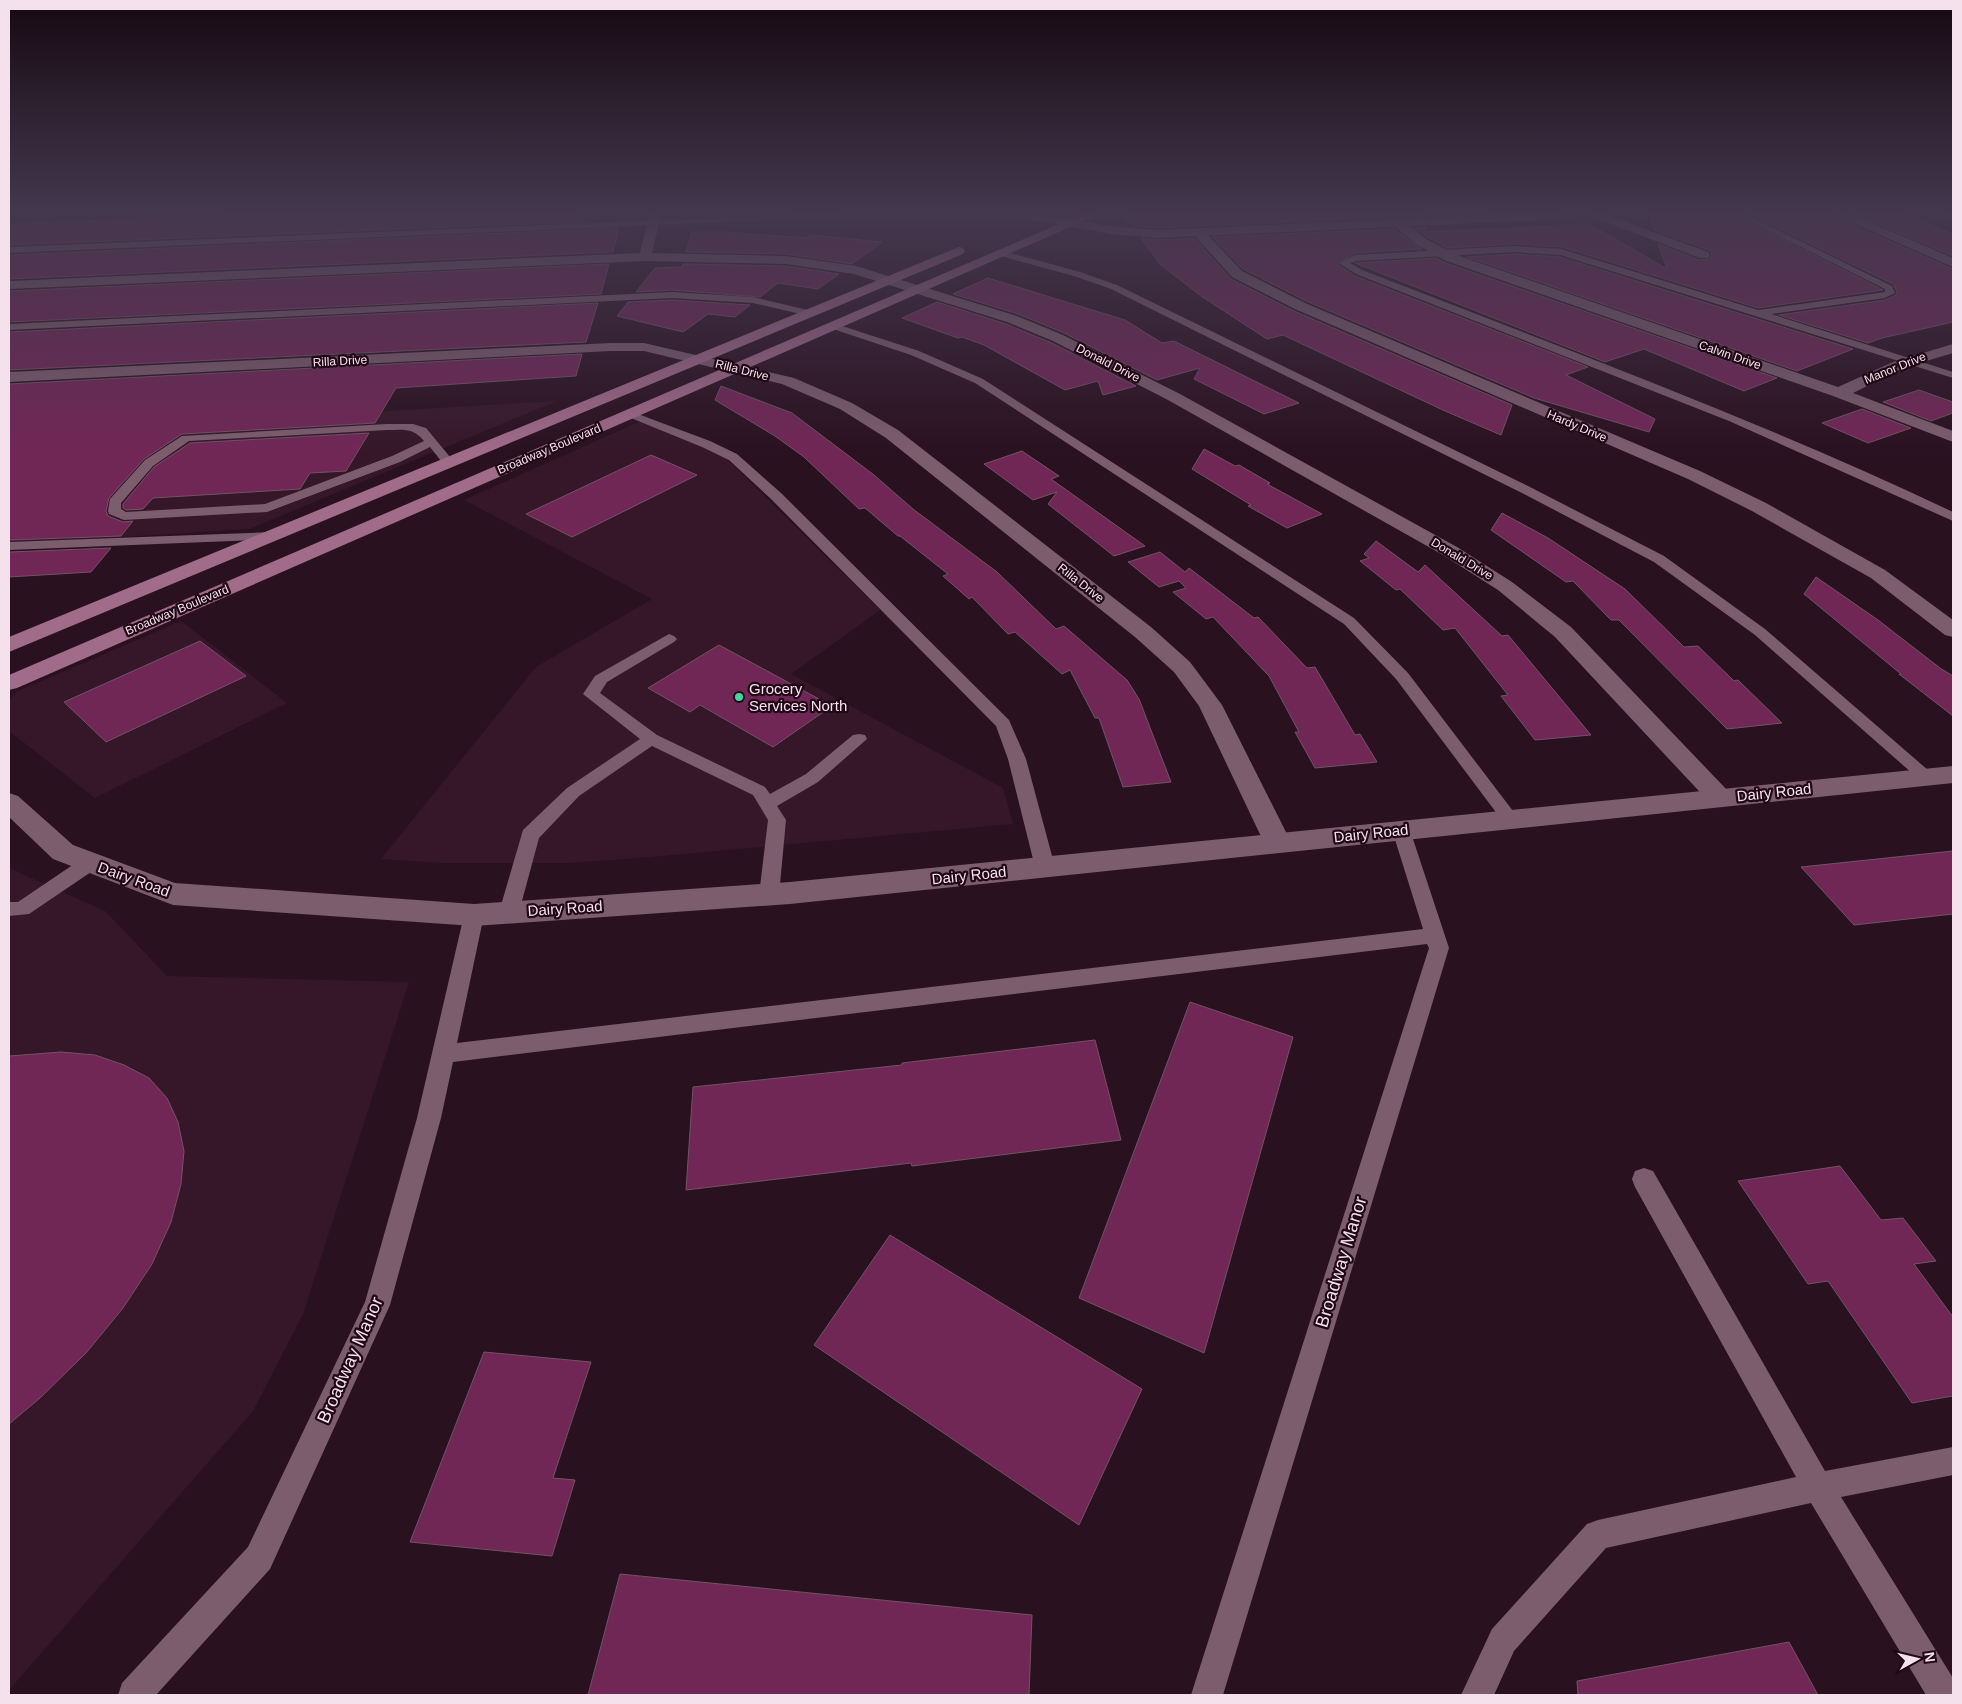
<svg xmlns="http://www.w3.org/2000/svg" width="1962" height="1704" font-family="Arial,sans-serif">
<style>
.built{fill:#36172a}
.building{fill:#712756;stroke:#715364}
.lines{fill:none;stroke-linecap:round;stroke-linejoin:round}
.lane{fill:#7c5d6e;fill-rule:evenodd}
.street{fill:#7c5d6e;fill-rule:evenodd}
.secondary{fill:#7c5d6e;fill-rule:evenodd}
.primary{fill:#a16b8a;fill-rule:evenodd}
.poi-dot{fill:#43d4a0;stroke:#200816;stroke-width:2}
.labels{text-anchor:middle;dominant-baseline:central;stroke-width:4.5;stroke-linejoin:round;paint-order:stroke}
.far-street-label{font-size:12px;fill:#f4e1eb;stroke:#200816}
.poi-label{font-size:15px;fill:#f4e1eb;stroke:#200816;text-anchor:start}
.street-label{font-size:15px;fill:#f4e1eb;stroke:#200816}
.near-street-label{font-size:18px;fill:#f4e1eb;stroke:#200816}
</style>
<rect width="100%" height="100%" fill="#2a1120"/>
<path class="built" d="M 557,401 L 249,529 L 9,544 L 9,433 Z
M 641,421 L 724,456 L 880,610 L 791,674 L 1003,788 L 1013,824 L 639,858 L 566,863 L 444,863 L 381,859 L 536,667 L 652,599 L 464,500 Z
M 181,621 L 287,703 L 95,798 L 9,731 L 9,700 L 16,692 Z
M 9,868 L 105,911 L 167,976 L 409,982 L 303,1314 L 253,1411 L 9,1690 Z"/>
<path class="building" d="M 227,215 L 578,215 L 576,222 L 9,245 L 9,224 Z
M 1123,215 L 1426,215 L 1426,216 L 1157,228 L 1132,226 Z
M 1649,215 L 1735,215 L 1883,290 L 1758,308 L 1562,247 L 1514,244 L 1447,248 L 1427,237 L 1415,228 L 1426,227 L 1426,232 L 1589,224 L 1667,269 L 1658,244 L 1699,260 L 1710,259 L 1712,254 L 1709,250 L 1654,230 Z
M 1751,215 L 1836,215 L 1839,219 L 1953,269 L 1953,322 L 1882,338 L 1868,343 L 1779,315 L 1885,300 L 1896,295 L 1897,292 L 1893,284 Z
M 1857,215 L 1907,215 L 1953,234 L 1953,256 Z
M 619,228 L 613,252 L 9,279 L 9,255 Z
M 1394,229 L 1422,249 L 1355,253 L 1337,264 L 1355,276 L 1588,367 L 1566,375 L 1655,419 L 1649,432 L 1534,398 L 1306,301 L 1243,269 L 1212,237 Z
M 692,232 L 724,232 L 807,238 L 811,235 L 882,242 L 852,264 L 786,254 L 686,252 Z
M 1141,238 L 1157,240 L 1194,238 L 1231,279 L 1294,311 L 1512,405 L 1501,435 L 1445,411 L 1283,335 L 1267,339 L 1201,296 L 1161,265 Z
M 1514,254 L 1560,257 L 1853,349 L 1797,371 L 1467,257 Z
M 1437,258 L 1443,262 L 1777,378 L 1744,391 L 1644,349 L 1605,362 L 1355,263 Z
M 609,264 L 601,294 L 9,322 L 9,291 Z
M 683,264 L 786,266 L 839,274 L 818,289 L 778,283 L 760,297 L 672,290 L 636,292 L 655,268 L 682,267 Z
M 988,278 L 1125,320 L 1162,343 L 1174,341 L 1299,403 L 1264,414 L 1194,379 L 1200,368 L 1157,380 L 1064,333 L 1018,314 L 953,294 Z
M 672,300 L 750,305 L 735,317 L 708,314 L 683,332 L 617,316 L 628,302 Z
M 937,302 L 1006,324 L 1052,343 L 1136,386 L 1103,395 L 1098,381 L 1065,390 L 984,345 L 962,337 L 958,338 L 902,318 Z
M 598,303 L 586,342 L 9,370 L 9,332 Z
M 582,354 L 576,376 L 396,388 L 375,423 L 182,434 L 144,459 L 109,498 L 106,511 L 108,516 L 123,522 L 133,521 L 121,536 L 9,540 L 9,384 Z
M 721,386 L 792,413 L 874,475 L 913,509 L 997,572 L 1056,629 L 1064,626 L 1127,680 L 1139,699 L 1171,782 L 1123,787 L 1099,718 L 1095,718 L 1070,670 L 1062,674 L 1015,632 L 1008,634 L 972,597 L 969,599 L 943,576 L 948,574 L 900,536 L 898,536 L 865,508 L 859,509 L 804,457 L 775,436 L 715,400 Z
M 1919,390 L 1953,402 L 1953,413 L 1931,421 L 1883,402 Z
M 1862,409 L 1911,428 L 1868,443 L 1822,423 Z
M 369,433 L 346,471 L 310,473 L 300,489 L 153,498 L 143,509 L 126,510 L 123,508 L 123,504 L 154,467 L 190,443 Z
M 1204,449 L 1235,466 L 1239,465 L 1270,483 L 1267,484 L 1322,514 L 1287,528 L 1248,506 L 1251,505 L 1192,469 Z
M 1022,451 L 1059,476 L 1051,479 L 1145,546 L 1114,556 L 1048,504 L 1057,492 L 1033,500 L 984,464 Z
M 651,455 L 697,475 L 572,537 L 526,514 Z
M 1502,513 L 1548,538 L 1625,589 L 1684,647 L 1698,646 L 1734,681 L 1738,680 L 1782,723 L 1727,729 L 1619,620 L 1611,620 L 1573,581 L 1566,582 L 1491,530 Z
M 1376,541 L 1418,572 L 1425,565 L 1502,636 L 1508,635 L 1591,735 L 1535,740 L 1501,696 L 1508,695 L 1455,628 L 1443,630 L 1400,589 L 1396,590 L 1360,561 L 1369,558 L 1364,554 Z
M 111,548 L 91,572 L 9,577 L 9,552 Z
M 1160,552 L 1185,572 L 1189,568 L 1254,618 L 1258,617 L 1307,668 L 1315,667 L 1355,735 L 1360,734 L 1377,762 L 1315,768 L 1295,732 L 1299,732 L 1269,676 L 1213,617 L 1206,619 L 1173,592 L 1186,588 L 1179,581 L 1159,587 L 1128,562 Z
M 1816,577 L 1878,620 L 1940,668 L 1953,676 L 1953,716 L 1899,674 L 1901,674 L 1804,594 Z
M 200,641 L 246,676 L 106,742 L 64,702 Z
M 719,645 L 832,706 L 773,747 L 700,705 L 690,712 L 648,688 Z
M 1953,851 L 1953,914 L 1854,925 L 1801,867 Z
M 1190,1002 L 1293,1037 L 1204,1353 L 1079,1298 Z
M 1095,1040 L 1121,1140 L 912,1166 L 911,1163 L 686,1190 L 693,1087 L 902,1065 L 902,1063 Z
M 61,1052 L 95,1055 L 124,1065 L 149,1078 L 167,1098 L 178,1122 L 184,1151 L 181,1184 L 171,1222 L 152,1264 L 123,1308 L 86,1353 L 40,1398 L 9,1424 L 9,1056 Z
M 1840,1166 L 1881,1220 L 1903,1218 L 1936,1261 L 1914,1264 L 1953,1317 L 1953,1396 L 1912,1403 L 1828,1281 L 1808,1284 L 1738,1181 Z
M 890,1235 L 1142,1389 L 1079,1525 L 814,1345 Z
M 484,1352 L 591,1362 L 553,1478 L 575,1480 L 552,1556 L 410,1542 Z
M 620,1574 L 1032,1615 L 1029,1695 L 588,1695 Z
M 1789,1642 L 1818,1695 L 1578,1695 L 1577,1681 Z"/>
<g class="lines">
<path class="lane" d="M 792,215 L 846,215 L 842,217 L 9,253 L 9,247 Z
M 1737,215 L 1747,215 L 1892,286 L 1895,293 L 1885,298 L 1771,314 L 1953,372 L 1953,378 L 1560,255 L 1514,252 L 1356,261 L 1350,263 L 1362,270 C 1561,347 1761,421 1953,512 L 1953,521 L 1729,421 L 1356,274 L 1339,263 L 1355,255 L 1514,246 L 1561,249 L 1758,310 L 1885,292 L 1885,289 Z
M 1944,215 L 1953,215 L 1953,219 Z
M 1000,250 L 1080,272 L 1117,285 L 1530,487 L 1664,556 L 1765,629 L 1936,777 L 1933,781 L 1927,783 L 1921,781 L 1755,635 L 1654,562 L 1522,493 L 1111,289 L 1074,276 L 997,255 L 996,253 Z
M 672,292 L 753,297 L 812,311 L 814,313 L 809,316 L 753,303 L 672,298 L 9,330 L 9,324 Z
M 833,323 L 919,351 L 983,379 L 1354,618 L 1408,673 L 1516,815 L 1519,819 L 1516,823 L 1510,825 L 1504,823 L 1396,679 L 1344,624 L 975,383 L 911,355 L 830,328 L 830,324 Z
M 630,411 L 710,441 L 737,454 L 781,493 L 1009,720 L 1026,759 L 1055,867 L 1052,872 L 1045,874 L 1038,872 L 1035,867 L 1008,759 L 996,726 L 771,499 L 729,460 L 702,447 L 626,416 L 624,414 L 626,412 Z
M 387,424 L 413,424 L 426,428 L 455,463 L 449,467 L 445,466 L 430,447 L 400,462 L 267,512 L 124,520 L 109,514 L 108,511 L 110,499 L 145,460 L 182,436 ZM 387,430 C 403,430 413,427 424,441 L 392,456 L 265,504 L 126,512 L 121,509 L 121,503 L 153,466 L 189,441 Z
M 273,532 L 278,533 L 280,536 L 278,539 L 9,550 L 9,542 Z
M 669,634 L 674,636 L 677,639 L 674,642 L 607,682 L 600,693 L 657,735 L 765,787 L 770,794 L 806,774 L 853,735 L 859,734 L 865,735 L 867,739 L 818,782 L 777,806 L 786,820 L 779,895 L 776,900 L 769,902 L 762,900 L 759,895 L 768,820 L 753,795 L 652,746 L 579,796 L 539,838 L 519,912 L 516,917 L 509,919 L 502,917 L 499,912 L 523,830 L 567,788 L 640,739 L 583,694 L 595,676 Z
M 1401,824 L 1407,825 L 1410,830 L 1449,948 L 1223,1695 L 1191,1695 L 1429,948 L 1427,944 L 453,1062 L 441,1118 L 390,1305 L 270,1569 L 156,1695 L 118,1695 L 122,1683 L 248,1547 L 365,1302 L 417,1118 L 464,915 L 467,910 L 474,907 L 481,910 L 484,915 L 457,1043 L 1423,929 L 1392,830 L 1395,825 Z
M 90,856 L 97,858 L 99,863 L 97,868 L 29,914 L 9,916 L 9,902 L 18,902 L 83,858 Z
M 1644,1168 L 1653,1171 L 1825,1471 L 1953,1447 L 1953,1475 L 1841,1497 L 1953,1678 L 1953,1695 L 1926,1695 L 1811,1503 L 1606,1548 L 1514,1651 L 1494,1695 L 1461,1695 L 1492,1629 L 1587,1524 L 1598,1520 L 1796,1477 L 1635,1187 L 1632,1179 L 1635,1171 Z"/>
<path class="street" d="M 649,215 L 661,215 L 652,253 L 786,256 L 856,266 L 1017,316 L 1063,335 L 1180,394 L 1457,547 L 1512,582 L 1571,627 L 1729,792 L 1733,798 L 1729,804 L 1720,807 L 1711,804 L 1555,637 L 1498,590 L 1443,555 L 1168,400 L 1053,341 L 1007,322 L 854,274 L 786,264 L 645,261 L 9,289 L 9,281 L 640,253 Z
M 1591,215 L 1607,215 L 1708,252 L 1710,255 L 1708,258 L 1700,258 L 1593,217 Z
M 1838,215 L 1853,215 L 1953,258 L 1953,267 L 1840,217 Z
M 1399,220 L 1403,221 L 1426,239 L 1454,254 L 1838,387 L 1893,362 L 1953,344 L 1953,353 L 1903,368 L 1853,393 L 1953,431 L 1953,442 L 1833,396 L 1444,260 L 1418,245 L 1395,227 L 1393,224 Z
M 1199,229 L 1203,230 L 1242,271 L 1305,303 L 1700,471 L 1766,503 L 1885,570 L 1953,620 L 1953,637 L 1945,635 L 1871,578 L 1752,511 L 1688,479 L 1295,309 L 1232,277 L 1195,236 L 1193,233 Z
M 611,343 L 644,343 L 794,378 L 852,403 L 898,430 L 1151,627 L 1190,662 L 1222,705 L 1291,842 L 1287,849 L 1277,852 L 1267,849 L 1199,706 L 1174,672 L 1135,637 L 886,438 L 840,409 L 782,384 L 644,351 L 611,351 L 9,382 L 9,372 Z"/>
<path class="secondary" d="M 1039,215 L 1112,226 L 1157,230 L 1491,215 L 1566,215 L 1560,219 L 1157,238 L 1112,234 L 1033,220 L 1031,218 L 1033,216 Z
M 1953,766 L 1953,783 L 790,904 L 474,926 L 173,905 L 53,859 L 9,817 L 9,793 L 18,796 L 73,845 L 175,883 L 474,904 L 790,882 Z"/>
<path class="primary" d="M 1080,215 L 1095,215 L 1093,217 L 17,688 L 9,690 L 9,675 Z
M 959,247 L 963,248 L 965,251 L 963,254 L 9,652 L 9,637 Z"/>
</g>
<linearGradient id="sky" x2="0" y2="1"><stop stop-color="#170912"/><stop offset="0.47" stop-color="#44384e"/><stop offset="1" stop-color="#44384e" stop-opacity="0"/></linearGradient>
<rect width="1962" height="453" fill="url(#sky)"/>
<circle class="poi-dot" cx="739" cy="697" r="5"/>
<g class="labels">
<g class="far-street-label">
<text transform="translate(1730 355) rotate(19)">Calvin Drive</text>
<text transform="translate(340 361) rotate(-3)">Rilla Drive</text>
<text transform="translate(1108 363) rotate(27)">Donald Drive</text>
<text transform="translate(1895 368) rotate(-22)">Manor Drive</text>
<text transform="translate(742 370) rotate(14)">Rilla Drive</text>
<text transform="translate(1577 426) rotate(23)">Hardy Drive</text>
<text transform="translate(549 449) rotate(-23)">Broadway Boulevard</text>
<text transform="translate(1462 559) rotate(31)">Donald Drive</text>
<text transform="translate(1081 583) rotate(38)">Rilla Drive</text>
<text transform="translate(177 610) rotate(-23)">Broadway Boulevard</text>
</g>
<g class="poi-label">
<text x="749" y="688">Grocery<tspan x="749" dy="17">Services North</tspan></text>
</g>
<g class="street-label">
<text transform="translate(1774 792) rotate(-6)">Dairy Road</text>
<text transform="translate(1371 833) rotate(-6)">Dairy Road</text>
<text transform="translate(969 875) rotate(-6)">Dairy Road</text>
<text transform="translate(134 879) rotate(20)">Dairy Road</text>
<text transform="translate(565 908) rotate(-4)">Dairy Road</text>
</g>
<g class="near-street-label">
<text transform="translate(1341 1262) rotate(-73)">Broadway Manor</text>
<text transform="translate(350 1360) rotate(-66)">Broadway Manor</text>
</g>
</g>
<rect width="1962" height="1704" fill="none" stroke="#f4e1eb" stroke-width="20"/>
<g transform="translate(1917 1659) rotate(82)" stroke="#200816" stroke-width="4" paint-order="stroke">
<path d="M0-4L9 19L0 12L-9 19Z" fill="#f4e1eb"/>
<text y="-8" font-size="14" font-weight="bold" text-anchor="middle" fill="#f4e1eb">N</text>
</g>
</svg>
